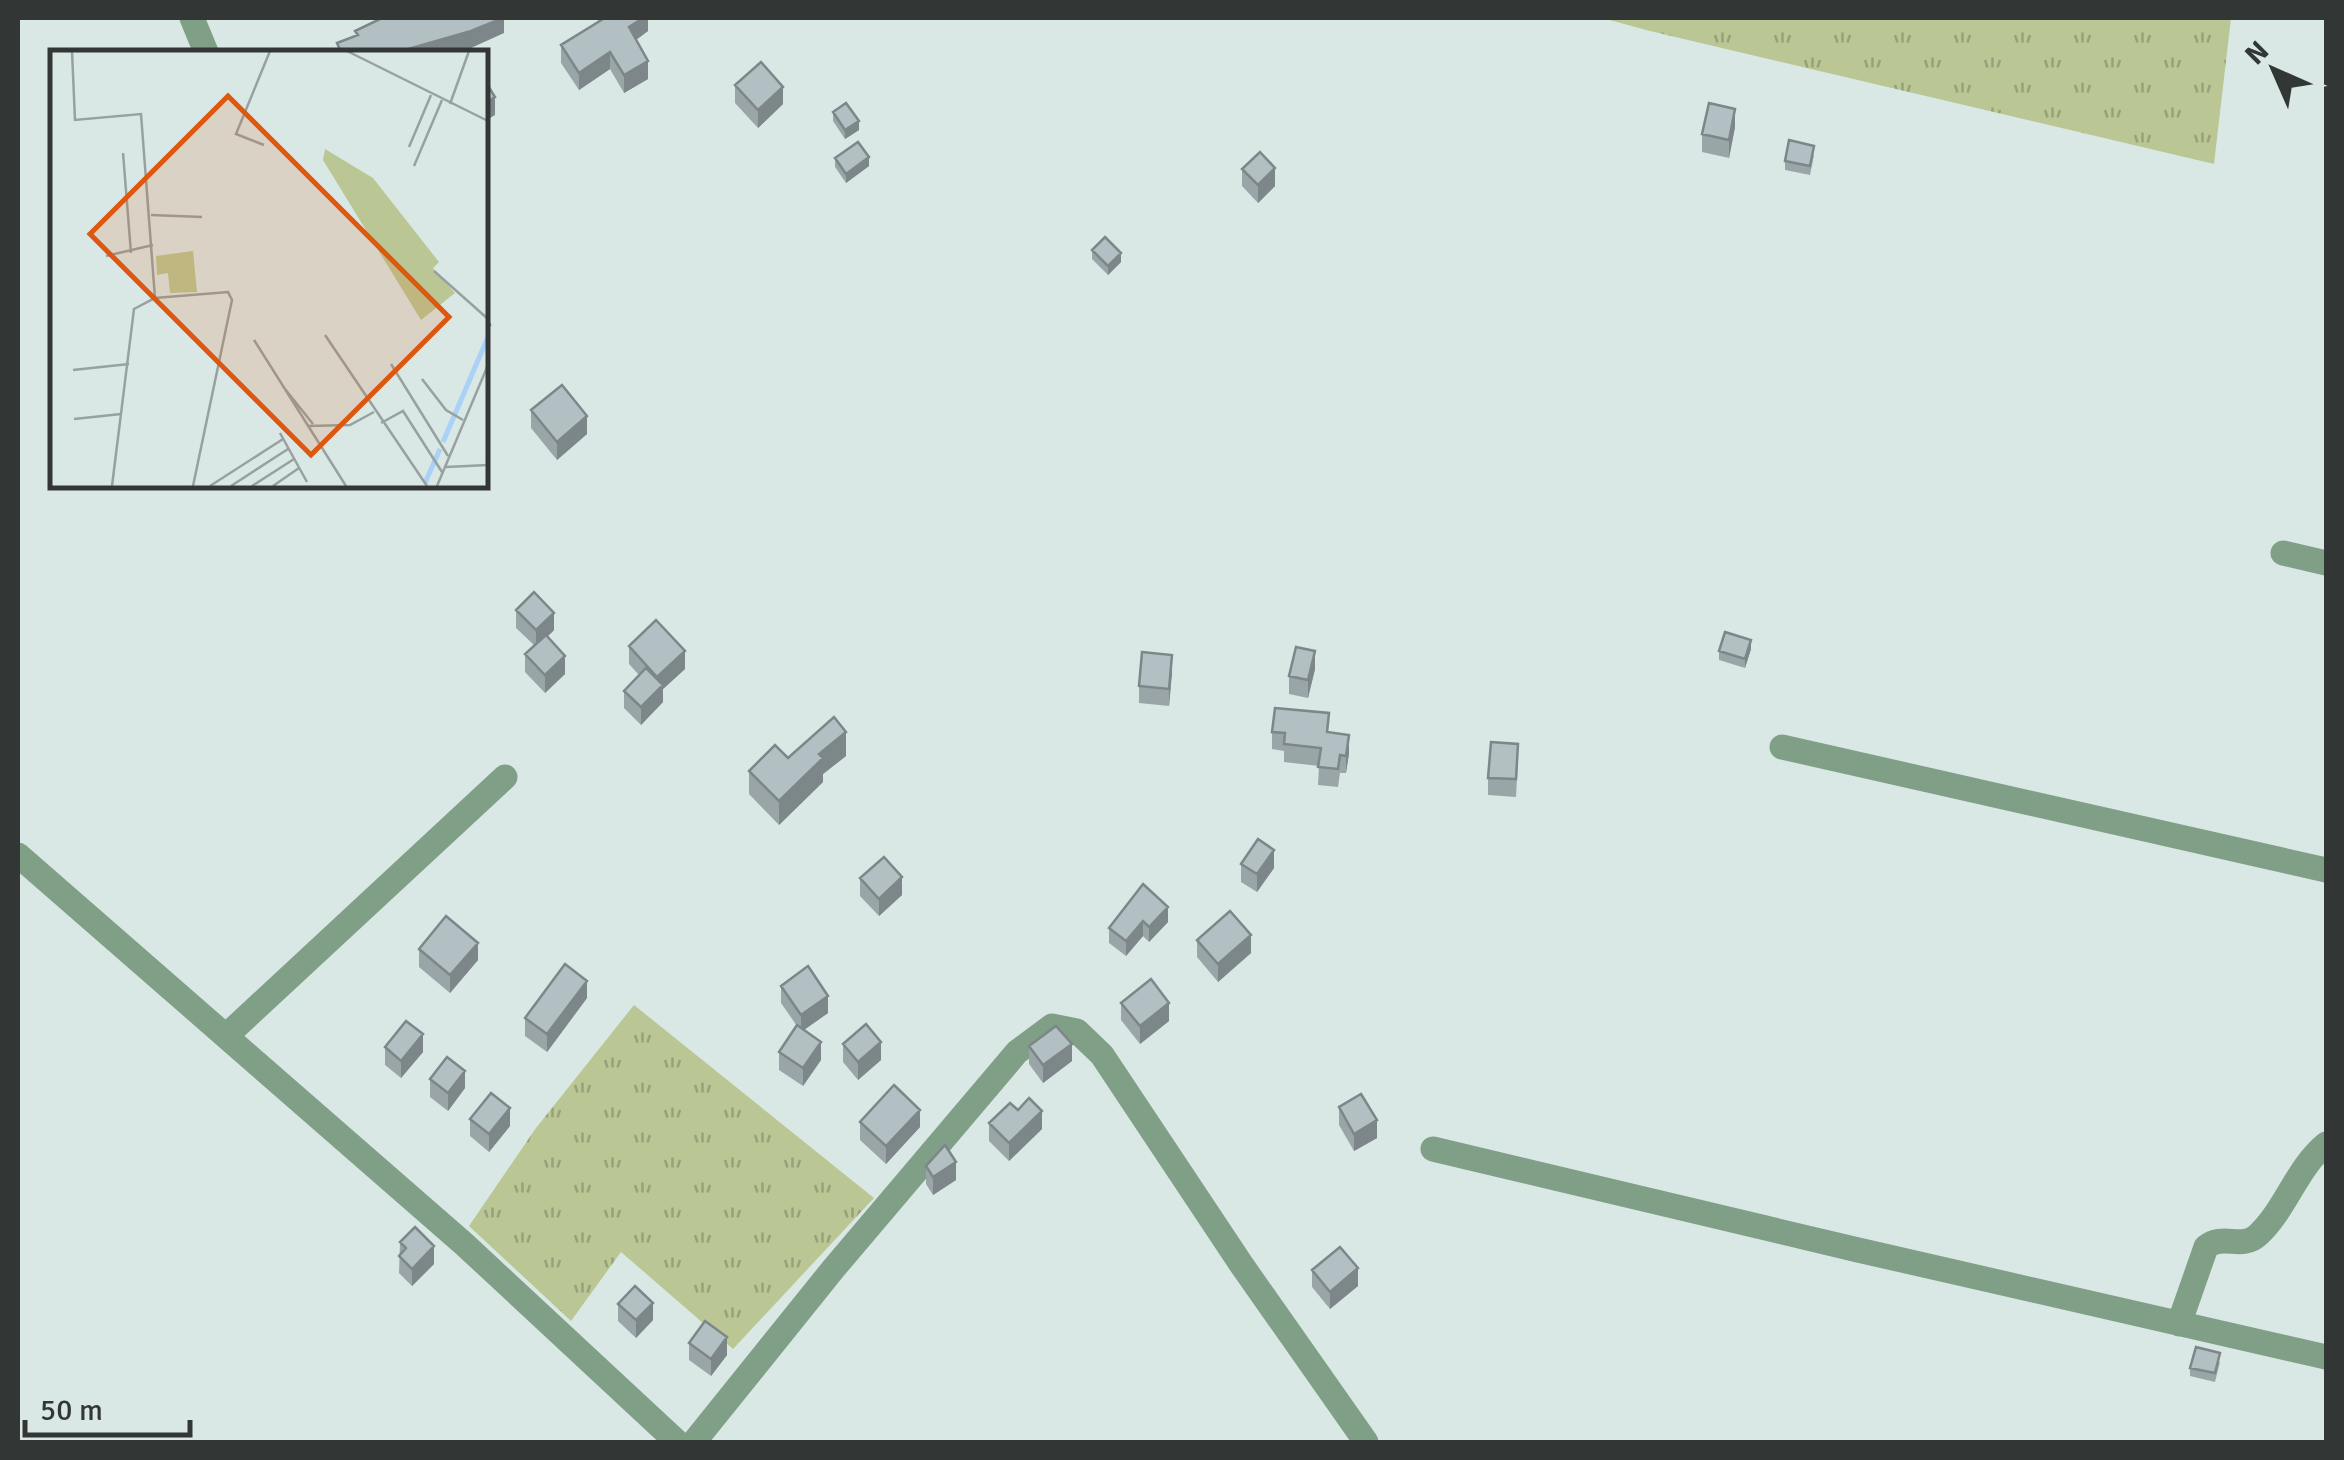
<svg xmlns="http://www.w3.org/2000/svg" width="2344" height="1460" font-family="Signika,sans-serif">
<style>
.grass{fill:url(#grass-tufts)}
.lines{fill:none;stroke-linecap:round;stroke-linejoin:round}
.minor{stroke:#809f87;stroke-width:25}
.wall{fill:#9aa5a8}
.shaded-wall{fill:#7d8688}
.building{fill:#b3c0c3;stroke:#7d8688;stroke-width:2.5}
.inset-river{fill:none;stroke:#a9d2f6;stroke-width:5}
.inset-road{fill:none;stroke:#97a19f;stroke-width:2.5}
.view{fill:#df570e;fill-opacity:0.15;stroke:#df570e;stroke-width:5}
.inset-edge{fill:none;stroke:#323736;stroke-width:5}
</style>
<defs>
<pattern id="grass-tufts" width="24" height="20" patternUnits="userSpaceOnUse" patternTransform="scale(2.5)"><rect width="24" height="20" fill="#bac794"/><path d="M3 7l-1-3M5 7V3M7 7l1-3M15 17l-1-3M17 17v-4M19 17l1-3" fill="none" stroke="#98a27a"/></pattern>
</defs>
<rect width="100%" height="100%" fill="#dae8e5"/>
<path class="grass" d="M 1602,18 L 2231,18 L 2214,164 L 1650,31 Z
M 634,1005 L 874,1198 L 733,1349 L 621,1252 L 571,1321 L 469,1226 L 536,1128 Z"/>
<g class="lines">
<path class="minor" d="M 192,18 L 206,52
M 2283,553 L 2326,563
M 1782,747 L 2326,870
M 18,855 L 464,1244 L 677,1442
M 226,1036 L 505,777
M 1433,1149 L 1858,1250 L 2326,1357
M 2179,1324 L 2206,1247 C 2223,1233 2242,1250 2258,1235 C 2286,1209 2296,1169 2326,1144
M 694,1442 L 834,1268 L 1017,1052 L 1052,1026 L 1077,1031 L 1102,1055 L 1241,1264 L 1366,1442"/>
</g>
<path class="wall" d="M 598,18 L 648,18 L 648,31 L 636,40 L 648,79 L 624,93 L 610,69 L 579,90 L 561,63 L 561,45 L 598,22 Z
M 735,85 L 783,104 L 758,128 L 735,103 Z
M 833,112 L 859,130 L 845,139 L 833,121 Z
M 1735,127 L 1729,158 L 1702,152 L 1702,134 Z
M 1814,155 L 1810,175 L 1785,170 L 1785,161 Z
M 835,158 L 869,166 L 846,183 L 835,167 Z
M 1242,169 L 1275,186 L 1258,203 L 1242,186 Z
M 1092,250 L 1121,262 L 1108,275 L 1092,259 Z
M 531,410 L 587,434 L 557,460 L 531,428 Z
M 516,610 L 554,630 L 547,637 L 565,674 L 545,693 L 525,672 L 525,654 L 534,645 L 516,628 Z
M 629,646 L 685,669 L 663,689 L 663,702 L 641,725 L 624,708 L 624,691 L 639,675 L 629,664 Z
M 1751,649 L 1745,668 L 1719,660 L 1719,651 Z
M 1315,669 L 1308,698 L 1289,694 L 1289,676 Z
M 1172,672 L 1169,706 L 1139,703 L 1139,686 Z
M 1272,732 L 1329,733 L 1349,753 L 1346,773 L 1340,773 L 1338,787 L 1318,785 L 1319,766 L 1284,762 L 1284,751 L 1272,749 Z
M 846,756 L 823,774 L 823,782 L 779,825 L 749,794 L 749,771 L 788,758 Z
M 1518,761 L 1516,797 L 1488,795 L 1488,778 Z
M 1241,864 L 1274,868 L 1257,892 L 1241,882 Z
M 860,878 L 902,895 L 879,916 L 860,896 Z
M 1143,884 L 1168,922 L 1149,942 L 1143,936 L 1126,956 L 1109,943 L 1109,928 Z
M 1197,940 L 1251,953 L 1218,982 L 1197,957 Z
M 419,949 L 478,960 L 450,993 L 419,967 Z
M 781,986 L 828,1013 L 804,1030 L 821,1060 L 803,1086 L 779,1070 L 779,1052 L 797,1026 L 781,1003 Z
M 587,998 L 547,1052 L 525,1036 L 525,1018 Z
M 1121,1003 L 1169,1021 L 1140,1044 L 1121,1020 Z
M 843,1044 L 881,1060 L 858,1080 L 843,1062 Z
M 1029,1046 L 1072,1061 L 1043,1083 L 1029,1064 Z
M 385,1047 L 423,1052 L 401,1078 L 385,1065 Z
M 430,1079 L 465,1088 L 448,1111 L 430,1097 Z
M 1339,1107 L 1377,1138 L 1354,1151 L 1339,1125 Z
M 1018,1110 L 1042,1129 L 1009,1161 L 989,1141 L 989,1123 Z
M 470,1119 L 510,1126 L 489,1152 L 470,1136 Z
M 860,1122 L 920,1127 L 886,1164 L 860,1140 Z
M 926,1166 L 956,1180 L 933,1195 L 926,1184 Z
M 400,1242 L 434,1264 L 412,1286 L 399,1273 Z
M 1312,1270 L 1358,1286 L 1330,1309 L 1312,1287 Z
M 618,1304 L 653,1320 L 636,1338 L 618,1321 Z
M 689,1343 L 727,1355 L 711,1376 L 689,1360 Z
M 2220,1362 L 2215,1382 L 2190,1376 L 2190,1368 Z"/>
<path class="shaded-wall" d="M 504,18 L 504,33 L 471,48 L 455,52 L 398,52 Z
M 643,18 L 648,18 L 648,31 L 629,45 L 629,27 Z
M 610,52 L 610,69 L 579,90 L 579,73 Z
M 648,61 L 648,79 L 624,93 L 624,75 Z
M 783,87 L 783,104 L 758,128 L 758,110 Z
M 495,97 L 495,115 L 485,121 L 485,103 Z
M 1735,109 L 1735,127 L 1729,158 L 1729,140 Z
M 859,121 L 859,130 L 845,139 L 845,130 Z
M 869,157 L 869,166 L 846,183 L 846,174 Z
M 1275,168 L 1275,186 L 1258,203 L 1258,185 Z
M 1121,253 L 1121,262 L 1108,275 L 1108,266 Z
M 490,325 L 490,347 L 485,349 L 485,328 Z
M 587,416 L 587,434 L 557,460 L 557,442 Z
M 554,613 L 554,630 L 536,648 L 536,630 Z
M 1751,640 L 1751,649 L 1745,668 L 1745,659 Z
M 685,651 L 685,669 L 663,689 L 663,702 L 641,725 L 641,707 L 657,691 L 657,677 Z
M 1315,651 L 1315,669 L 1308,698 L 1308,680 Z
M 1172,655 L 1172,672 L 1169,706 L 1169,689 Z
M 565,656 L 565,674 L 545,693 L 545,675 Z
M 846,732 L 846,756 L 823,774 L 823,782 L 779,825 L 779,801 L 819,754 Z
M 1349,735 L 1349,753 L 1346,773 L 1346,756 Z
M 1274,850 L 1274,868 L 1257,892 L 1257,874 Z
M 902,877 L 902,895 L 879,916 L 879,899 Z
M 1168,907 L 1168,922 L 1149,942 L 1149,927 Z
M 1143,921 L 1143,936 L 1126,956 L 1126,941 Z
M 1251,935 L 1251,953 L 1218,982 L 1218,964 Z
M 478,943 L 478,960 L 450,993 L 450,975 Z
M 587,981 L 587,998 L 547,1052 L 547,1034 Z
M 828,996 L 828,1013 L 801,1032 L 801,1015 Z
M 1169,1003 L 1169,1021 L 1140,1044 L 1140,1026 Z
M 423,1034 L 423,1052 L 401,1078 L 401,1061 Z
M 821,1042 L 821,1060 L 803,1086 L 803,1068 Z
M 881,1042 L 881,1060 L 858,1080 L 858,1062 Z
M 1072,1044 L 1072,1061 L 1043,1083 L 1043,1065 Z
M 465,1071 L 465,1088 L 448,1111 L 448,1093 Z
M 510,1108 L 510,1126 L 489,1152 L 489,1134 Z
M 920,1110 L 920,1127 L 886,1164 L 886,1146 Z
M 1042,1111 L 1042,1129 L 1009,1161 L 1009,1143 Z
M 1377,1120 L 1377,1138 L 1354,1151 L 1354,1134 Z
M 956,1162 L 956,1180 L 933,1195 L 933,1177 Z
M 434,1246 L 434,1264 L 412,1286 L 412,1269 Z
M 1358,1268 L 1358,1286 L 1330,1309 L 1330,1292 Z
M 653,1303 L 653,1320 L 636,1338 L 636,1320 Z
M 727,1337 L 727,1355 L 711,1376 L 711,1359 Z"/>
<path class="building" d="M 382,18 L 503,18 L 471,31 L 398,52 L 341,52 L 337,43 L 358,35 L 355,31 Z
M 602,18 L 643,18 L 629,27 L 648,61 L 624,75 L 610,52 L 579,73 L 561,45 L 603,19 Z
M 761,62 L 783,87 L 758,110 L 735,85 Z
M 485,81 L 495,97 L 485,103 Z
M 846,103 L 859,121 L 845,130 L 833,112 Z
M 1709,103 L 1735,109 L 1729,140 L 1702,134 Z
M 1789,140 L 1814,146 L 1810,166 L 1785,161 Z
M 858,142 L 869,157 L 846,174 L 835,158 Z
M 1260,152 L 1275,168 L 1258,185 L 1242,169 Z
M 1105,237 L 1121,253 L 1108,266 L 1092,250 Z
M 485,314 L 490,325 L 485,328 Z
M 562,385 L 587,416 L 557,442 L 531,410 Z
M 534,592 L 554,613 L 536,630 L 516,610 Z
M 656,620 L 685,651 L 657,677 L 629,646 Z
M 1725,632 L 1751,640 L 1745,659 L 1719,651 Z
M 546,635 L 565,656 L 545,675 L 525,654 Z
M 1296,647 L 1315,651 L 1308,680 L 1289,676 Z
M 1142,652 L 1172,655 L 1169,689 L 1139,686 Z
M 646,668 L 663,685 L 641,707 L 624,691 Z
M 1275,708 L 1329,713 L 1327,732 L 1349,735 L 1346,756 L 1340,755 L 1338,769 L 1318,767 L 1321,748 L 1284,744 L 1285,733 L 1272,732 Z
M 834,717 L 846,732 L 819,754 L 823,758 L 779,801 L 749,771 L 775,745 L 788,758 Z
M 1491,742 L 1518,744 L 1516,779 L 1488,778 Z
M 1258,839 L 1274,850 L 1257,874 L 1241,864 Z
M 884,857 L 902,877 L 879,899 L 860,878 Z
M 1143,884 L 1168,907 L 1149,927 L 1143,921 L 1126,941 L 1109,928 Z
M 1230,911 L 1251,935 L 1218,964 L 1197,940 Z
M 446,916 L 478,943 L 450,975 L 419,949 Z
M 565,964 L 587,981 L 547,1034 L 525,1018 Z
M 808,966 L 828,996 L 801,1015 L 781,986 Z
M 1151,979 L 1169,1003 L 1140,1026 L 1121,1003 Z
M 406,1021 L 423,1034 L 401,1061 L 385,1047 Z
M 866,1024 L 881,1042 L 858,1062 L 843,1044 Z
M 797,1025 L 821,1042 L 803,1068 L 779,1052 Z
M 1056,1026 L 1072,1044 L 1043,1065 L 1029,1046 Z
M 447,1057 L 465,1071 L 448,1093 L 430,1079 Z
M 894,1085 L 920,1110 L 886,1146 L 860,1122 Z
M 491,1093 L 510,1108 L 489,1134 L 470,1119 Z
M 1361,1094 L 1377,1120 L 1354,1134 L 1339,1107 Z
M 1029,1098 L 1042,1111 L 1009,1143 L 989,1123 L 1010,1103 L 1018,1110 Z
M 945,1145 L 956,1162 L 933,1177 L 926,1166 Z
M 415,1227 L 434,1246 L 412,1269 L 399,1256 L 406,1248 L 400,1242 Z
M 1340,1247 L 1358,1268 L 1330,1292 L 1312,1270 Z
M 635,1286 L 653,1303 L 636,1320 L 618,1304 Z
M 705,1321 L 727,1337 L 711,1359 L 689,1343 Z
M 2196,1347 L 2220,1353 L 2215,1373 L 2190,1368 Z"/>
<g transform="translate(50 50)">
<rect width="438" height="438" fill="#dae8e5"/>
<path d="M 275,99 L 323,128 L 389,212 L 383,218 L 405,243 L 371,270 L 273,110 ZM 143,201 L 147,242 L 120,243 L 118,223 L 107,225 L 106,206 Z" fill="#bac794"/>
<path class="inset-river" d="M 393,392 L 438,287M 375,433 L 390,399"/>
<path class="inset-road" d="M 22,1 L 25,70 L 91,64 L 105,248M 297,1 L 438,71M 400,54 L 419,1M 214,95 L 186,84 L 220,1M 359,97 L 381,45M 73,103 L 81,203M 364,116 L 392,50M 101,165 L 152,167M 56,206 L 103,195M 384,221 L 438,269M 275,285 L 377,436M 204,290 L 296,436M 341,314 L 398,406M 23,320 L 79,314M 372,329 L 396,360 L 413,370M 235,339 L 263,374M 24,369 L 71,364M 331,373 L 353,361 L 392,422M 258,376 L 300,375 L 324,362M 230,383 L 257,432M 396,417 L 438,415M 62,436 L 84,259 L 105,248 L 178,242 L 182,250 L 143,436M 160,436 L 233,389M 181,436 L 238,399M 202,436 L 244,409M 223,436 L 249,418M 387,436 L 438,315"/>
<path class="view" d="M 178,46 L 399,267 L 261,405 L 40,184 Z"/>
<rect width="438" height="438" class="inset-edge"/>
</g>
<rect width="2344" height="1460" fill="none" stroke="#323736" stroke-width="40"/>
<g transform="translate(2274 70) rotate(315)" stroke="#dae8e5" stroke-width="8" paint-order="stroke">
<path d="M0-8L18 38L0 25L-18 38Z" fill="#323736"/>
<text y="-15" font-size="28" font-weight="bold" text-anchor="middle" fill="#323736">N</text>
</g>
<path d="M25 1420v15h165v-15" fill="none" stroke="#323736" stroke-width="5"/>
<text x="40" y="1420" font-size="30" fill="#323736" stroke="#dae8e5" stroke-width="8" paint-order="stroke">50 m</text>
</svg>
